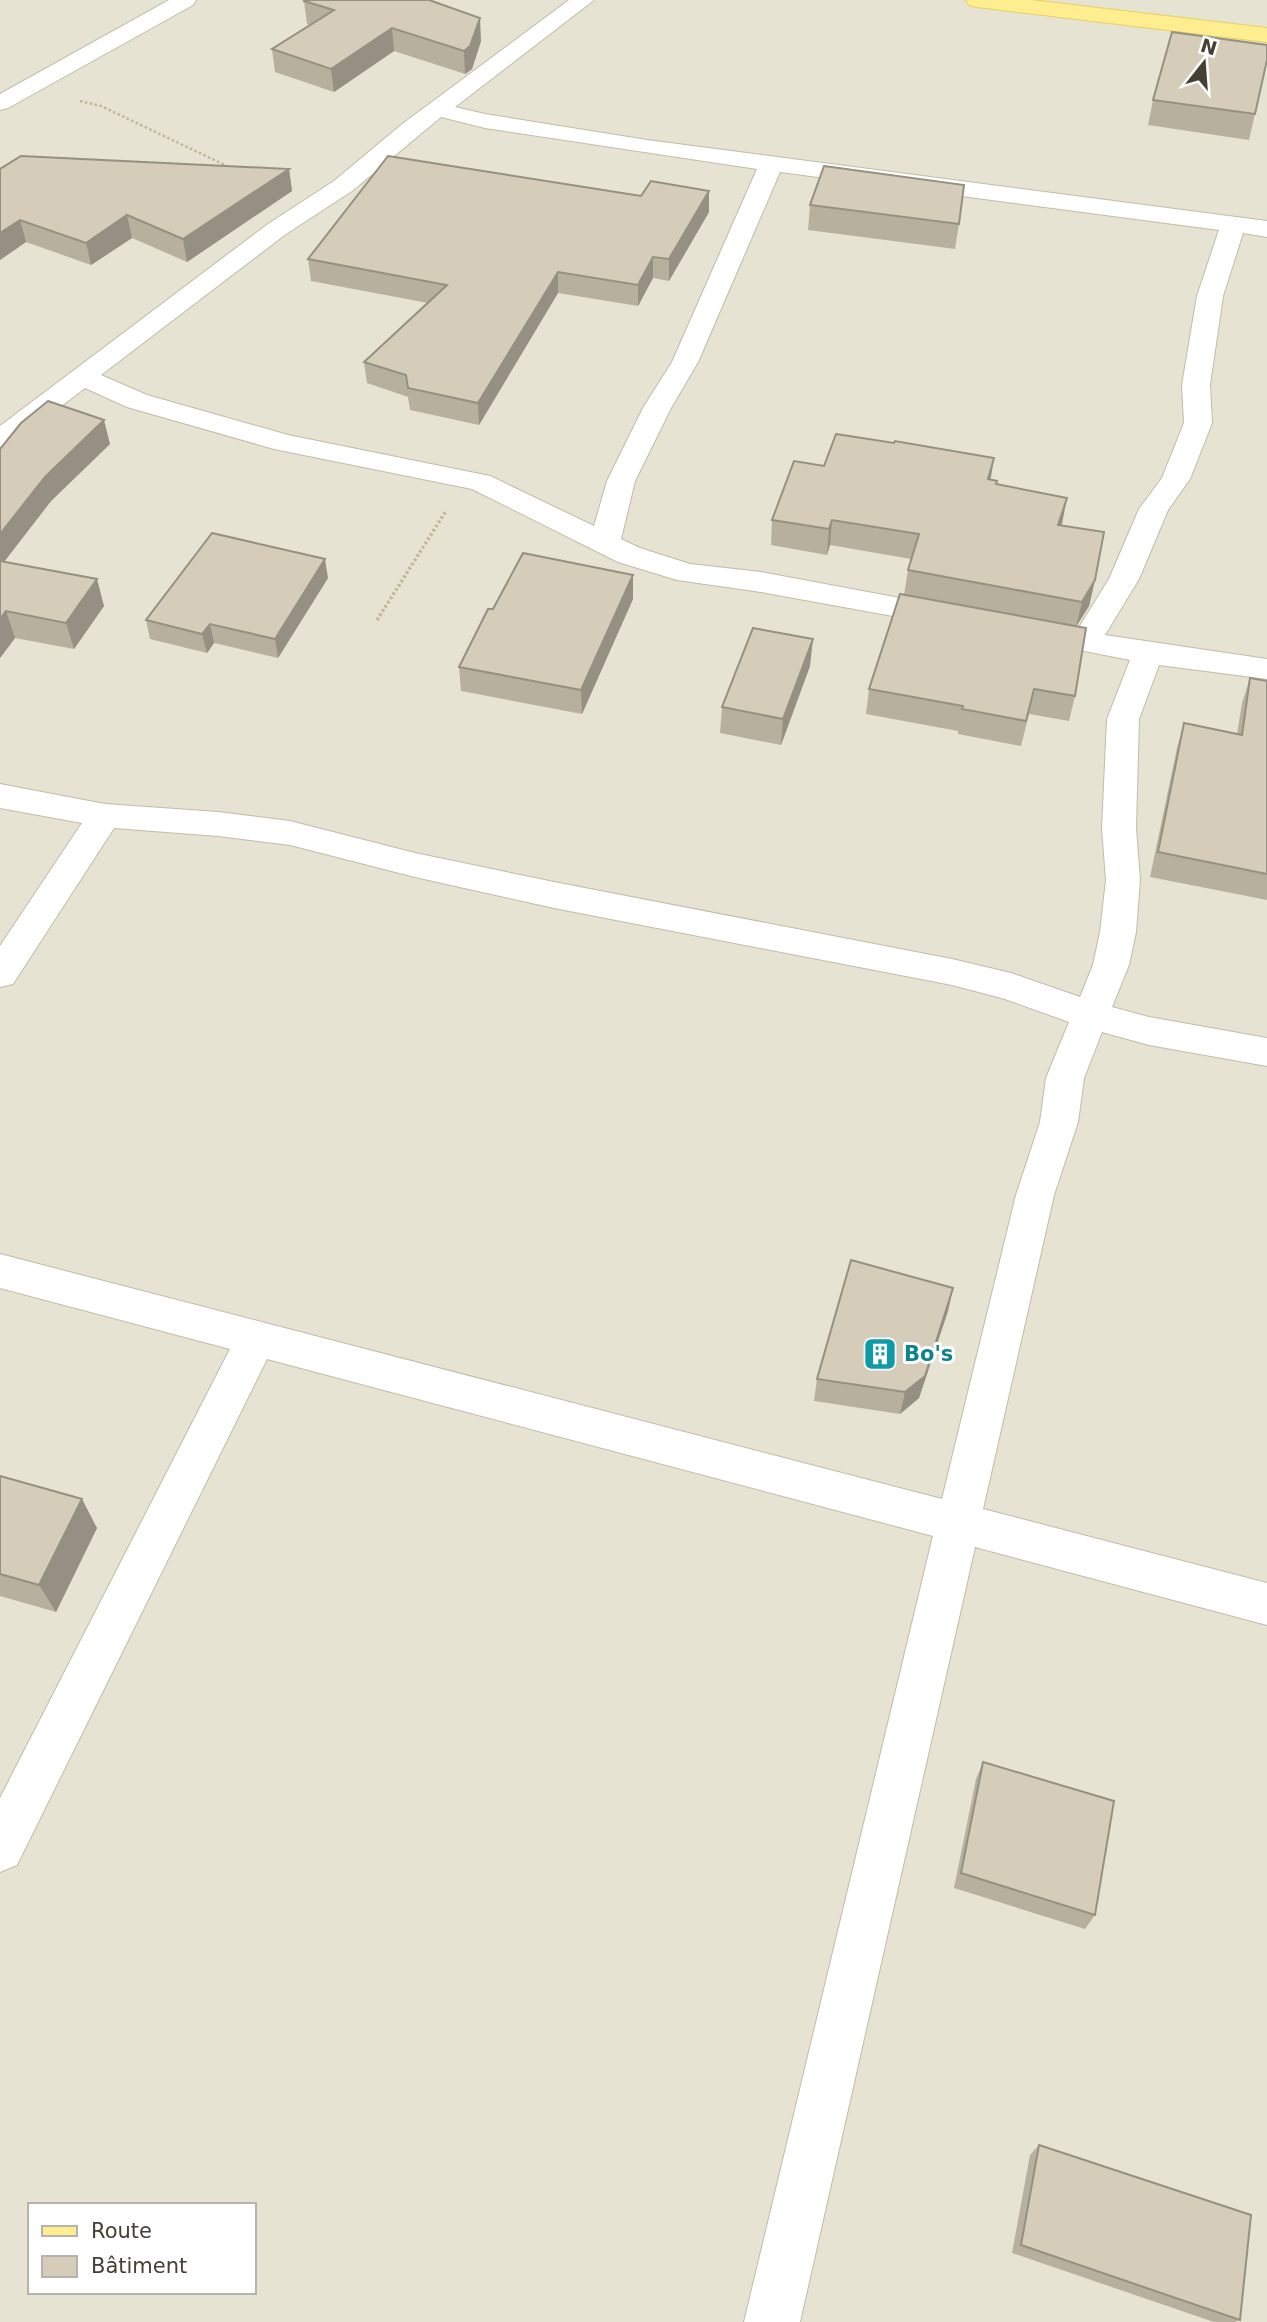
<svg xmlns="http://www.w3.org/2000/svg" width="1267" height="2322" font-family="'DejaVu Sans',sans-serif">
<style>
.residential{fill:#e7e3d2;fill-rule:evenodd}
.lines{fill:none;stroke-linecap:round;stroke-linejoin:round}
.minor-casing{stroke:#c1bca9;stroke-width:2}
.major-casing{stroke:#e8d05d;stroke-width:2}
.path-far1{stroke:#c1b797;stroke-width:2.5;stroke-dasharray:2.5 2.5;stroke-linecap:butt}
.path{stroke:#c1b797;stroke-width:3.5;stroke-dasharray:2.5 2.5;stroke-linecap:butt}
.minor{fill:#fff;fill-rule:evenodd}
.major{fill:#ffee90;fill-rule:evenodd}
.wall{fill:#b7b09f}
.shaded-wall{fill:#959082}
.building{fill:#d5cdb9;stroke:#959082;stroke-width:2}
.labels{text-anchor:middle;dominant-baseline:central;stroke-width:6;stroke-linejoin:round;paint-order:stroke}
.culture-label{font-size:21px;font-weight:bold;fill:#0d838f;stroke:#fff;text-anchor:start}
</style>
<rect width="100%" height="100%" fill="#f3f0e4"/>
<path class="residential" d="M 0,0 L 1267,0 L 1267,2322 L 0,2322 ZM 30,2205 L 254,2205 L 254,2292 L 30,2292 Z"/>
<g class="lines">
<defs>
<path id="minor" d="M 169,0 L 196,0 L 193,5 L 8,108 L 0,110 L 0,94 Z
M 569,0 L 594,0 L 455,107 L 485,114 L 647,140 L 1267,221 L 1267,237 L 1243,233 L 1223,296 L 1210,385 L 1212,423 L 1190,479 L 1168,510 L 1139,579 L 1105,635 L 1267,659 L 1267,679 L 1159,665 L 1139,719 L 1136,828 L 1140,880 L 1136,932 L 1129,965 L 1112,1007 L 1149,1017 L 1267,1038 L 1267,1066 L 1149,1045 L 1102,1032 L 1084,1078 L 1078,1122 L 1054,1195 L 983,1509 L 1267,1583 L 1267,1625 L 975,1547 L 800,2322 L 744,2322 L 933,1536 L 267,1359 L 17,1865 L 0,1872 L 0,1798 L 230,1349 L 0,1288 L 0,1254 L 942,1499 L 1016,1195 L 1040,1122 L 1046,1078 L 1069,1022 L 1005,999 L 952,985 L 554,908 L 415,877 L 290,845 L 218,836 L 114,828 L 13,984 L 0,987 L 0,946 L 82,823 L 0,808 L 0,784 L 105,804 L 218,812 L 290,821 L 415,853 L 554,882 L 952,959 L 1011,973 L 1080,997 L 1093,965 L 1100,932 L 1106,880 L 1102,828 L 1107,719 L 1130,660 L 1034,641 L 1023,638 L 1019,631 L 1023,624 L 1034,621 L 1078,629 L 1109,579 L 1139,509 L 1162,478 L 1184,423 L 1182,385 L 1197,296 L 1219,230 L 780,172 L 698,362 L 671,408 L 635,481 L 621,539 L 640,548 L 690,564 L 761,572 L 959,609 L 963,616 L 959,623 L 948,626 L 761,592 L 677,580 L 618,562 L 472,489 L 274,449 L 127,407 L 85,388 L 10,445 L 0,447 L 0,426 L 268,224 L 334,181 L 401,125 ZM 441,117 L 485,128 L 757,169 L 672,362 L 643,408 L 607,481 L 594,526 L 490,476 L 288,435 L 147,395 L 101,375 L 286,234 L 352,191 Z"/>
<path id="major" d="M 966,0 L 1031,0 L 1267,28 L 1267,42 L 977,7 L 969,5 Z"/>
</defs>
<use href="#minor" class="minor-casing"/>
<use href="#major" class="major-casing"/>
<path class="path-far1" d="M 80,101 L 101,106 L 231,168"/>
<path class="path" d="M 377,620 L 446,511"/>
<use href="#minor" class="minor"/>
<use href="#major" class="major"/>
</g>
<path class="wall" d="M 304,1 L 481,41 L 472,69 L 465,74 L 394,51 L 334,92 L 275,72 L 272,49 L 310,25 L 307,24 Z
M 1153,100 L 1255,114 L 1249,140 L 1148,125 Z
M 0,169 L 289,169 L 292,191 L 187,262 L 132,238 L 91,265 L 26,242 L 0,260 Z
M 709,191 L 709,212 L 669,281 L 653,278 L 638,306 L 558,293 L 479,425 L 410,410 L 408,397 L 367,383 L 364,362 L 428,303 L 311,281 L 308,259 L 641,196 Z
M 810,205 L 959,224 L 955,249 L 808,230 Z
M 110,444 L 51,501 L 4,562 L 104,606 L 74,649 L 15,638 L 0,658 L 0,449 Z
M 824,466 L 990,480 L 1061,525 L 1095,580 L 1089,606 L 1076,626 L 1075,696 L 1069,721 L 1029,714 L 1021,746 L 958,734 L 958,731 L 866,714 L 869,689 L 904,595 L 908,570 L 911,559 L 830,545 L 827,555 L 771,545 L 772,520 Z
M 328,578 L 278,658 L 214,643 L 207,653 L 150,639 L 146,620 Z
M 633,599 L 582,714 L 461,691 L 459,667 L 493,609 Z
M 810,666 L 781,745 L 720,733 L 722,707 Z
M 1250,678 L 1267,681 L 1267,900 L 1150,877 L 1177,748 L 1184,723 L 1237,734 L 1242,703 Z
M 953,1288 L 948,1311 L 919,1398 L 900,1414 L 814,1401 L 817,1379 Z
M 0,1476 L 97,1528 L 56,1612 L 0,1596 Z
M 983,1762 L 1095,1915 L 1085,1929 L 954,1888 L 976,1779 Z
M 1039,2145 L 1240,2320 L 1235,2322 L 1214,2322 L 1012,2253 L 1030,2155 Z"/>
<path class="shaded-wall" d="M 480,18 L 481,41 L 472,69 L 465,74 L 464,51 Z
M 392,28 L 394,51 L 334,92 L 331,69 Z
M 289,169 L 292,191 L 187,262 L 183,239 Z
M 709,191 L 709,212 L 669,281 L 669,259 Z
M 127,215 L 132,238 L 91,265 L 86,243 Z
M 20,220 L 26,242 L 0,260 L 0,233 Z
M 653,257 L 653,278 L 638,306 L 638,285 Z
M 558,272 L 558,293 L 479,425 L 478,403 Z
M 104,420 L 110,444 L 51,501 L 0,567 L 0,534 L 45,477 Z
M 994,458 L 990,483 L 988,479 Z
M 1067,498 L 1062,524 L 1053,550 L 1058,525 Z
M 832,520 L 830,545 L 827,555 L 829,529 Z
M 325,559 L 328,578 L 278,658 L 275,639 Z
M 633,575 L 633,599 L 582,714 L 581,690 Z
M 97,579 L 104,606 L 74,649 L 66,623 Z
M 1095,580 L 1089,606 L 1076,627 L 1082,602 Z
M 6,611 L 15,638 L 0,658 L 0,619 Z
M 210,624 L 214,643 L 207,653 L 202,634 Z
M 813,639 L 810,666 L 781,745 L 783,719 Z
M 953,1288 L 948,1311 L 919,1398 L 900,1414 L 905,1392 Z
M 82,1499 L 97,1528 L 56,1612 L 39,1585 Z"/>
<path class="building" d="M 305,0 L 429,0 L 480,18 L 470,46 L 464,51 L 392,28 L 331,69 L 272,49 L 334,10 L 304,1 Z
M 1172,32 L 1267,45 L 1267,60 L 1255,114 L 1153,100 Z
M 21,156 L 289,169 L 183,239 L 127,215 L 86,243 L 20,220 L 0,233 L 0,169 Z
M 388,156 L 641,196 L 651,181 L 709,191 L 669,259 L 653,257 L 638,285 L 558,272 L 478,403 L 408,388 L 406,375 L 364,362 L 447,285 L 308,259 Z
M 824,166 L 964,185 L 959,224 L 810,205 Z
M 48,401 L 104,420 L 45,477 L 0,534 L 0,449 L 21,423 Z
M 836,434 L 894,443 L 895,441 L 994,458 L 988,479 L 997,481 L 996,484 L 1067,498 L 1058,525 L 1104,532 L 1095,580 L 1082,602 L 908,570 L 919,534 L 832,520 L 829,529 L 772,520 L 794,461 L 824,466 Z
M 212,533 L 325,559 L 275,639 L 210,624 L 202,634 L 146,620 Z
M 523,553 L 633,575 L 581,690 L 459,667 L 488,609 L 493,609 Z
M 0,561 L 97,579 L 66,623 L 6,611 L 0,619 Z
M 900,594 L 1086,628 L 1075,696 L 1034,689 L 1026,721 L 962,709 L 963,706 L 869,689 Z
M 753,628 L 813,639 L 783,719 L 722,707 Z
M 1250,678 L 1267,681 L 1267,874 L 1158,852 L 1184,723 L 1242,735 Z
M 851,1260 L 953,1288 L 925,1376 L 905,1392 L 817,1379 Z
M 0,1476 L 82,1499 L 39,1585 L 0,1574 Z
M 983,1762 L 1114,1801 L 1095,1915 L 961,1873 Z
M 1039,2145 L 1251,2215 L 1240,2320 L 1021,2245 Z"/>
<defs>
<symbol id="building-square" viewBox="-11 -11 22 22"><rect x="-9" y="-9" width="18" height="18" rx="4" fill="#0f9aa8" stroke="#fff"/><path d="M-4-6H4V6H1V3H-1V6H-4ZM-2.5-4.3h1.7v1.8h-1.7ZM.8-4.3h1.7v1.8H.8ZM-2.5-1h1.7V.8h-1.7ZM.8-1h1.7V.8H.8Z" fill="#fff"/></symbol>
</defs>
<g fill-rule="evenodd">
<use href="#building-square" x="861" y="1335" width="38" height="38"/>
</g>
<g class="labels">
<g class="culture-label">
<text x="904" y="1354">Bo's</text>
</g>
</g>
<rect x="28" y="2203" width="228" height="91" fill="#ffffff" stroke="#b5b3ae" stroke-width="2"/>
<rect x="42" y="2226" width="35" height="10" fill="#ffee90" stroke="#b5b3ae" stroke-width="2"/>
<text x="91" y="2238" font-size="21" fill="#454034">Route</text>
<rect x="42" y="2256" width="35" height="21" fill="#d5cdb9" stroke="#b5b3ae" stroke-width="2"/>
<text x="91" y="2273" font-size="21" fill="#454034">Bâtiment</text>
<g transform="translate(1204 63) rotate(17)" stroke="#ffffff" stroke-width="5" paint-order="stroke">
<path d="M0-5L12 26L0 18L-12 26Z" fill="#454034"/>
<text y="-10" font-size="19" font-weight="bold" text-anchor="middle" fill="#454034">N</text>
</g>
</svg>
